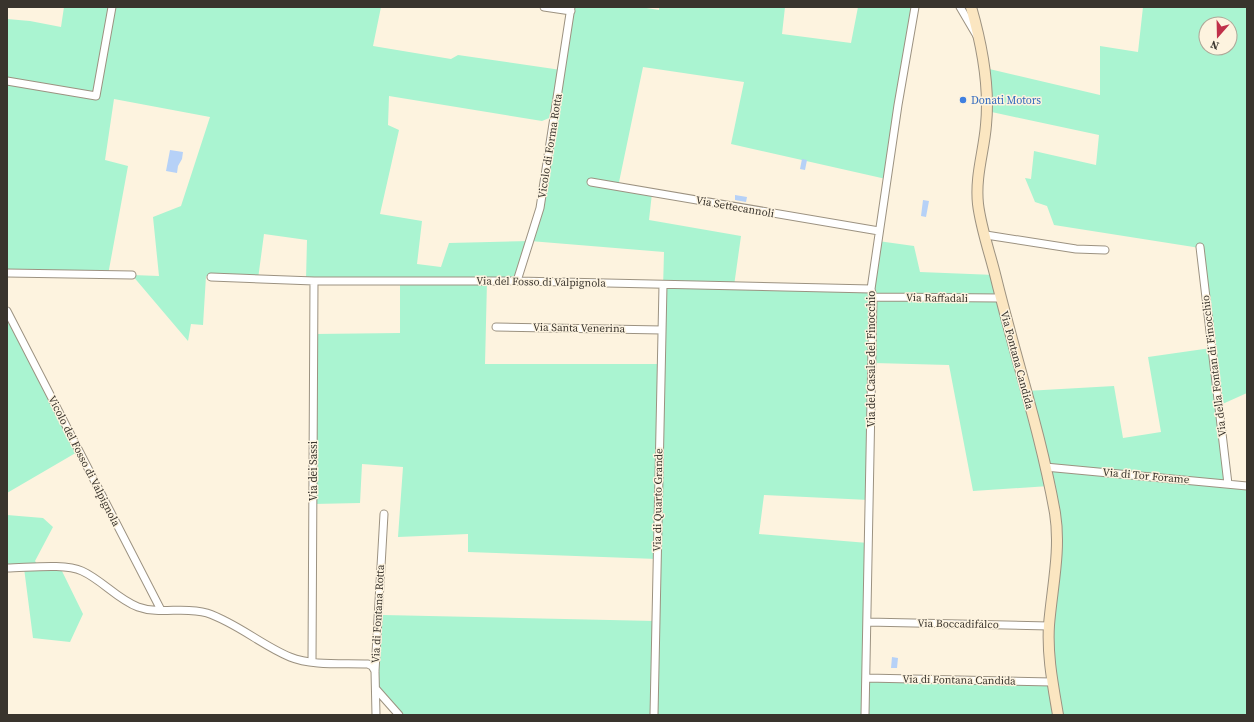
<svg xmlns="http://www.w3.org/2000/svg" width="1254" height="722" font-family="'Source Serif 4',serif">
<style>
.green{fill:#aaf4d1;fill-rule:evenodd}
.water{fill:#b6d1f7}
.lines{fill:none;stroke-linecap:round;stroke-linejoin:round}
.street-casing{stroke:#9c9281;stroke-width:9}
.secondary-casing{stroke:#9c9281;stroke-width:12}
.street{stroke:#fff;stroke-width:7}
.secondary{stroke:#fbe6c1;stroke-width:10}
.shop-dot{fill:#3f7fe0;stroke:#fdf3df;stroke-width:1.5}
.labels{text-anchor:middle;dominant-baseline:central;stroke-width:3;stroke-linejoin:round;paint-order:stroke}
.shop-label{font-size:11px;fill:#366cbe;stroke:#fdf3df;text-anchor:start}
.street-label{font-size:11px;fill:#39342d;stroke:#fdf3df}
</style>
<rect width="100%" height="100%" fill="#fdf3df"/>
<path class="green" d="M 64,7 L 338,7 L 344,8 L 345,7 L 381,7 L 373,46 L 451,59 L 458,55 L 561,70 L 571,7 L 640,7 L 659,10 L 659,7 L 785,7 L 782,34 L 851,43 L 858,7 L 915,7 L 886,179 L 731,144 L 744,82 L 643,67 L 618,187 L 652,193 L 649,220 L 741,236 L 734,286 L 870,289 L 878,241 L 914,246 L 920,272 L 995,275 L 1026,391 L 1114,386 L 1123,438 L 1161,432 L 1148,357 L 1211,348 L 1200,248 L 1054,225 L 1047,206 L 1035,202 L 1025,178 L 1031,179 L 1034,151 L 1096,165 L 1099,135 L 987,111 L 985,68 L 1100,95 L 1100,46 L 1138,52 L 1143,7 L 1247,7 L 1247,393 L 1218,406 L 1228,484 L 1247,486 L 1247,715 L 399,715 L 376,689 L 375,671 L 383,615 L 655,621 L 657,559 L 468,552 L 468,534 L 398,537 L 403,467 L 362,464 L 360,503 L 313,504 L 314,334 L 400,333 L 400,281 L 306,280 L 307,240 L 264,234 L 258,279 L 206,276 L 203,325 L 191,324 L 188,341 L 132,275 L 159,276 L 153,217 L 181,206 L 210,117 L 114,99 L 105,160 L 128,166 L 108,275 L 7,273 L 7,19 L 30,21 L 61,27 ZM 1206,24 L 1230,24 L 1230,48 L 1206,48 ZM 389,96 L 542,121 L 554,116 L 530,241 L 449,243 L 441,267 L 417,264 L 422,221 L 380,214 L 399,130 L 388,125 ZM 530,241 L 664,252 L 661,364 L 485,364 L 487,281 L 517,281 ZM 874,363 L 949,365 L 973,491 L 1049,486 L 1056,568 L 1052,682 L 866,678 L 868,543 L 759,534 L 764,495 L 869,500 Z
M 7,311 L 79,451 L 7,493 Z
M 7,515 L 43,518 L 53,527 L 35,561 L 40,568 L 60,567 L 83,614 L 70,642 L 33,638 L 24,568 L 7,568 Z"/>
<path class="water" d="M 170,150 L 183,152 L 182,159 L 178,166 L 177,173 L 166,171 Z
M 802,159 L 807,160 L 805,170 L 800,169 Z
M 735,195 L 747,197 L 746,202 L 735,200 Z
M 923,200 L 929,201 L 926,217 L 921,216 Z
M 892,657 L 898,658 L 897,668 L 891,668 Z"/>
<g class="lines">
<defs>
<path id="street" d="M 544,7 L 571,11
M 960,7 L 977,36
M 7,81 L 96,96 L 112,7
M 591,182 L 879,231
M 986,235 L 1076,249 L 1105,250
M 1200,247 L 1228,484
M 7,273 L 132,275
M 211,277 L 314,281 L 517,281 L 871,289
M 517,281 L 540,208 L 571,7
M 873,297 L 1001,298
M 7,311 L 161,610
M 496,327 L 662,330
M 1045,467 L 1247,486
M 7,568 C 27,568 65,563 82,571 C 102,580 117,599 138,607 C 160,615 184,606 207,613 C 237,623 261,645 290,657 C 312,666 343,663 368,664 L 372,666 L 375,671
M 867,622 L 1049,626
M 312,662 L 314,281
M 866,678 L 1052,682
M 376,689 L 399,715
M 376,715 L 375,671 L 384,514
M 654,715 L 663,285
M 865,715 L 873,297 L 871,289 L 898,105 L 915,7"/>
<path id="secondary" d="M 971,7 C 982,45 990,85 986,125 C 984,151 975,176 978,204 C 981,229 990,253 996,278 C 1015,356 1041,434 1055,513 C 1061,550 1052,588 1049,625 C 1047,656 1053,685 1058,715"/>
</defs>
<use href="#street" class="street-casing"/>
<use href="#secondary" class="secondary-casing"/>
<use href="#street" class="street"/>
<use href="#secondary" class="secondary"/>
</g>
<circle class="shop-dot" cx="963" cy="100" r="4"/>
<g class="labels">
<g class="shop-label">
<text x="971" y="100">Donati Motors</text>
</g>
<g class="street-label">
<text transform="translate(550 146) rotate(-81)">Vicolo di Forma Rotta</text>
<text transform="translate(735 207) rotate(10)">Via Settecannoli</text>
<text transform="translate(541 282) rotate(1)">Via del Fosso di Valpignola</text>
<text transform="translate(937 298) rotate(1)">Via Raffadali</text>
<text transform="translate(579 328) rotate(1)">Via Santa Venerina</text>
<text transform="translate(871 359) rotate(-90)">Via del Casale del Finocchio</text>
<text transform="translate(1017 360) rotate(75)">Via Fontana Candida</text>
<text transform="translate(1214 366) rotate(-97)">Via della Fontan di Finocchio</text>
<text transform="translate(84 461) rotate(63)">Vicolo del Fosso di Valpignola</text>
<text transform="translate(313 471) rotate(-90)">Via dei Sassi</text>
<text transform="translate(1146 476) rotate(5)">Via di Tor Forame</text>
<text transform="translate(658 500) rotate(-89)">Via di Quarto Grande</text>
<text transform="translate(378 614) rotate(-87)">Via di Fontana Rotta</text>
<text transform="translate(958 624) rotate(1)">Via Boccadifalco</text>
<text transform="translate(959 680) rotate(1)">Via di Fontana Candida</text>
</g>
</g>
<rect width="1254" height="722" fill="none" stroke="#39342d" stroke-width="16"/>
<g transform="translate(1218 36) rotate(200)"><circle r="19" fill="#fdf3df" stroke="#afa798"/>
<path d="M0-3L7 15L0 10L-7 15Z" fill="#c03049"/>
<text y="-6" font-size="11" font-weight="bold" text-anchor="middle" fill="#39342d">N</text>
</g>
</svg>
